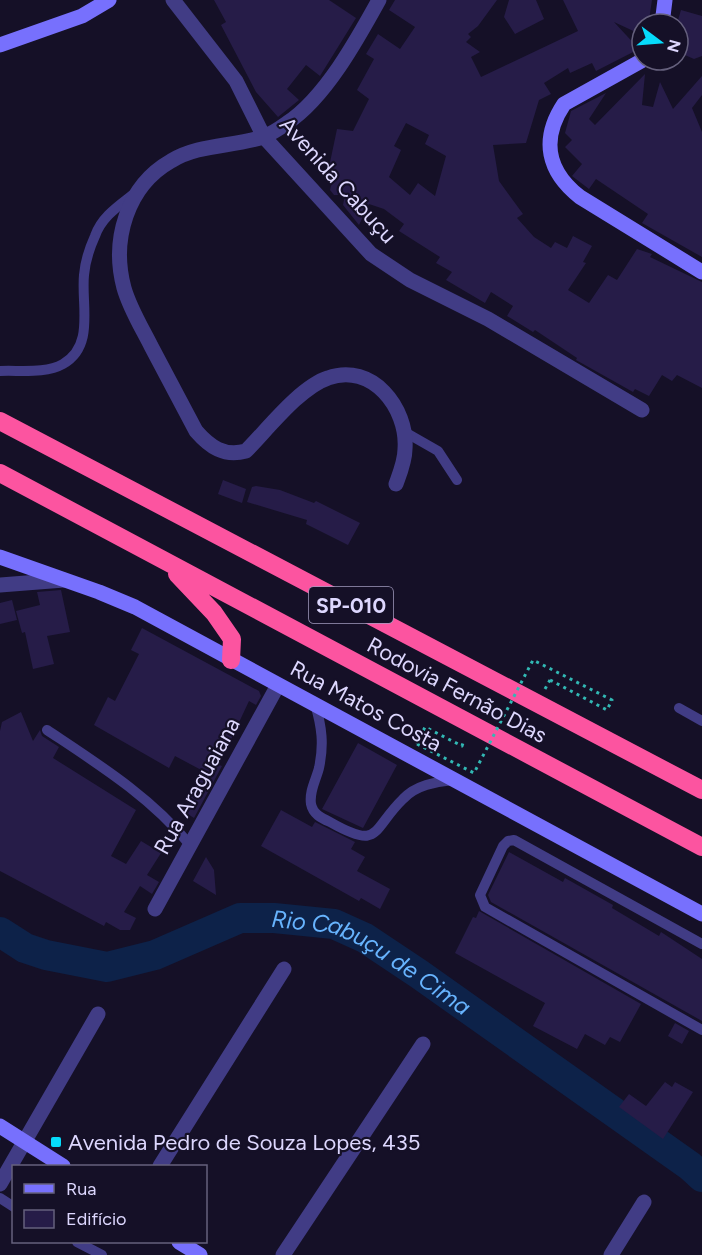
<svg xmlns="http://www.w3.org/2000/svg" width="702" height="1255" font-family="Figtree,sans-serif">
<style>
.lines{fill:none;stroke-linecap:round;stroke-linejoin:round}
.river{stroke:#0d2249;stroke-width:30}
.building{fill:#261c48;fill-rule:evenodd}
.path{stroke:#32b8b4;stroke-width:3;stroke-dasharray:3 4.5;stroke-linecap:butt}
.lane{stroke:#413c85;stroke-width:10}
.street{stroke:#413c85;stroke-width:15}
.secondary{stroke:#7770fd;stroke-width:15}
.highway{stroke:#fc54a0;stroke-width:18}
.path-bridge{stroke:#32b8b4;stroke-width:3;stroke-dasharray:3 4.5;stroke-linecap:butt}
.poi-dot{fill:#06dbfb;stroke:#151027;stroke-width:2}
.labels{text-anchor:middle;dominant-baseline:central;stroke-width:4.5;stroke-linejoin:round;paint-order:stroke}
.shield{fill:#151027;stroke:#a19bbe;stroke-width:1.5}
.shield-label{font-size:21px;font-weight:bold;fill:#ddd7fe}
.street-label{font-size:22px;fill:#ddd7fe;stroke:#151027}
.poi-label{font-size:22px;fill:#ddd7fe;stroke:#151027;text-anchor:start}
.water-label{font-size:24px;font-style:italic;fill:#67b3fd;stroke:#151027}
</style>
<rect width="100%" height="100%" fill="#151027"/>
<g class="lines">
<path class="river" id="s1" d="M 0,932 L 25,948 L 46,955 L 107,967 L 155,955 L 240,918 L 274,918 L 334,924 L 365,938 L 419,974 L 690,1166 L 702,1177"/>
</g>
<path class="building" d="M 214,0 L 329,0 L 356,18 L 320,76 L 306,65 L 287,89 L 299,100 L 278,117 L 256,92 L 221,25 L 226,22 Z
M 395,0 L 497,0 L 478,26 L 468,34 L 471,37 L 466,42 L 480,52 L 471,57 L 481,77 L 578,31 L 563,0 L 652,0 L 649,20 L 642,19 L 642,35 L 614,22 L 639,49 L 596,71 L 592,63 L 570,73 L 568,68 L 544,83 L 551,94 L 539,100 L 526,143 L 493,145 L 499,181 L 523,214 L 517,218 L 534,237 L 551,248 L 555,242 L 567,248 L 573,236 L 592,246 L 583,262 L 586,263 L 568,290 L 589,303 L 608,275 L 617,280 L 637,249 L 652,254 L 650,257 L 702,282 L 702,388 L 677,375 L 672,381 L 662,375 L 649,396 L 635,389 L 633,392 L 576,360 L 577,358 L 535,330 L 533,332 L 507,316 L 513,306 L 491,292 L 485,303 L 446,280 L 452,272 L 436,263 L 440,257 L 399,231 L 404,224 L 384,209 L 369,204 L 359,225 L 343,205 L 345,195 L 334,195 L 330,190 L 334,174 L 328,172 L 337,129 L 353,131 L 369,99 L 357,90 L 374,59 L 366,54 L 378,34 L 400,49 L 415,27 L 389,10 ZM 406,123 L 429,135 L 425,144 L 446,156 L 435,196 L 418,183 L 410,195 L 389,177 L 401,150 L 394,146 Z
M 509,0 L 536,0 L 544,19 L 515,34 L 504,17 Z
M 681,10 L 702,16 L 702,56 L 694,59 L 678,52 L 678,20 Z
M 645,74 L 642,105 L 653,107 L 660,82 L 673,109 L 702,76 L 702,95 L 692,108 L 702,132 L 702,257 L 642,223 L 648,214 L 596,179 L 589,189 L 572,176 L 582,164 L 565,147 L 572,140 L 565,133 L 571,111 L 606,93 L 589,119 L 595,125 Z
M 223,480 L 246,489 L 242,503 L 218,494 Z
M 256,486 L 280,490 L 314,503 L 316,501 L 360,523 L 348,545 L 306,524 L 307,520 L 247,502 L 252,487 Z
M 61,590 L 70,632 L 47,636 L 54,664 L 33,669 L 25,632 L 22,633 L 16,611 L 40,605 L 37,592 Z
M 12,600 L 17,620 L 0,624 L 0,603 Z
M 142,628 L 259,691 L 261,696 L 256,705 L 249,701 L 219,765 L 222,766 L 194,818 L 183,811 L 205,772 L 175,756 L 169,768 L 94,725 L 108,697 L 115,701 L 139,654 L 131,650 Z
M 21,712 L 33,741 L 40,730 L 42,736 L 59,747 L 53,758 L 136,810 L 111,856 L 126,864 L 141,841 L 161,853 L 147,875 L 159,882 L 152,894 L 140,886 L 124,912 L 136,918 L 130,930 L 120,930 L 106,922 L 104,926 L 0,871 L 0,731 L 2,722 Z
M 358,743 L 397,765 L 363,828 L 322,809 Z
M 281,810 L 312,827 L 315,822 L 355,842 L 351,849 L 365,857 L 357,871 L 390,889 L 380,909 L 361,898 L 359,901 L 261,846 Z
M 509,852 L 563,882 L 565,878 L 613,905 L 612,908 L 659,936 L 661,932 L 702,959 L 702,1021 L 491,902 L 488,895 Z
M 206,857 L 214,870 L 216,895 L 193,881 Z
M 479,911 L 641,1004 L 620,1042 L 610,1037 L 605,1045 L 585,1034 L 577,1049 L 533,1026 L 545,1003 L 455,953 L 473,917 L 476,918 Z
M 675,1023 L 689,1031 L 682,1044 L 668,1036 Z
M 665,1082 L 672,1087 L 675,1082 L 693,1092 L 663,1139 L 619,1107 L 629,1094 L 646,1106 Z"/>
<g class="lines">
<path class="path" d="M 545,689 L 550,680
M 417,744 L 425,727 L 462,746 L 464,740"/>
<path class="lane" d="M 0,371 C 19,370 46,374 63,364 C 95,346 81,305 84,275 C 85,263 90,247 95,236 C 102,216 120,205 135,193
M 403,431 L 438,451 L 457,480
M 315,704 C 322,727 324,745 319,768 C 316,780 309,791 311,804 C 313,814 321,818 330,822 C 381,851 371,830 403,799 C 416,785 435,782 454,780
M 679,708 L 702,721
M 47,730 C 98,764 151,797 190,845
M 702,944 L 514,840 L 508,841 L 503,846 L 480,895 L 485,907 L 702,1030
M 0,1198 L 14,1207
M 77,1242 L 102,1255"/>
<path class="street" d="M 173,0 L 236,81 L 264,137 L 371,254 L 410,280 L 488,319 L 642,410
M 379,0 C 357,40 325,98 287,123 C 280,128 271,134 263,137 C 232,147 199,144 171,161 C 127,186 111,240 124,288 C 130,309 142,328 151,346 C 166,374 181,403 196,431 C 210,447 224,457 246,451 C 267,430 300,387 328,378 C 372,362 408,408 405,449 C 405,461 400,473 396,484
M 0,585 L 64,580
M 155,909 L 278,685
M 160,1166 L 284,969
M 0,1184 L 98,1014
M 283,1255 L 423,1044
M 611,1255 L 644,1202"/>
<path class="secondary" d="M 662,24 L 665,0
M 0,45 L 82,16 L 109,0
M 643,60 L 564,104 C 540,140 548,172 580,197 L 702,272
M 0,557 L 99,592 L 135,607 L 702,914
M 0,1126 L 63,1166
M 179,1242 L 200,1255"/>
<path class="highway" d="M 0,421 L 702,790
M 0,473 L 702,847
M 177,574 L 214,613 L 232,639 L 231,660"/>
<path class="path-bridge" d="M 417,744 L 474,773 L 533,660 L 612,700 L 607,710 L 550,680"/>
</g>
<rect class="poi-dot" x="50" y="1136" width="12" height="12" rx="3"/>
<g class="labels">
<rect class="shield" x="309" y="587" width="84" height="36" rx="4.5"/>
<g class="shield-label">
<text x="351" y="605">SP-010</text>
</g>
<g class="street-label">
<text transform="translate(338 180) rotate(48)">Avenida Cabuçu</text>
<text transform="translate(457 690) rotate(28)">Rodovia Fernão Dias</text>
<text transform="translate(366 706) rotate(28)">Rua Matos Costa</text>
<text transform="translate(197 786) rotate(-61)">Rua Araguaiana</text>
</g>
<g class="poi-label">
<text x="68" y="1142">Avenida Pedro de Souza Lopes, 435</text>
</g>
<g class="water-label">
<text stroke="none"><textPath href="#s1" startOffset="399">Rio Cabuçu de Cima</textPath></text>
</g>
</g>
<rect x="12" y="1165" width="195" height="78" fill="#151027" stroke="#65607d" stroke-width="1.5"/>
<rect x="24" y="1184" width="30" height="9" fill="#7770fd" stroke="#65607d" stroke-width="1.5"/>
<text x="66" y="1195" font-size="18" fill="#ddd7fe">Rua</text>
<rect x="24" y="1210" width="30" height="18" fill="#261c48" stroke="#65607d" stroke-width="1.5"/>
<text x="66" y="1225" font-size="18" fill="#ddd7fe">Edifício</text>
<g transform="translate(660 42) rotate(106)"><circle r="28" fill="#151027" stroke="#65607d" stroke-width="1.5"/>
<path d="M0-4.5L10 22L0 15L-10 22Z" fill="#06dbfb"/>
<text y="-9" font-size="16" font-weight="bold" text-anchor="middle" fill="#ddd7fe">N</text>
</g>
</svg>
